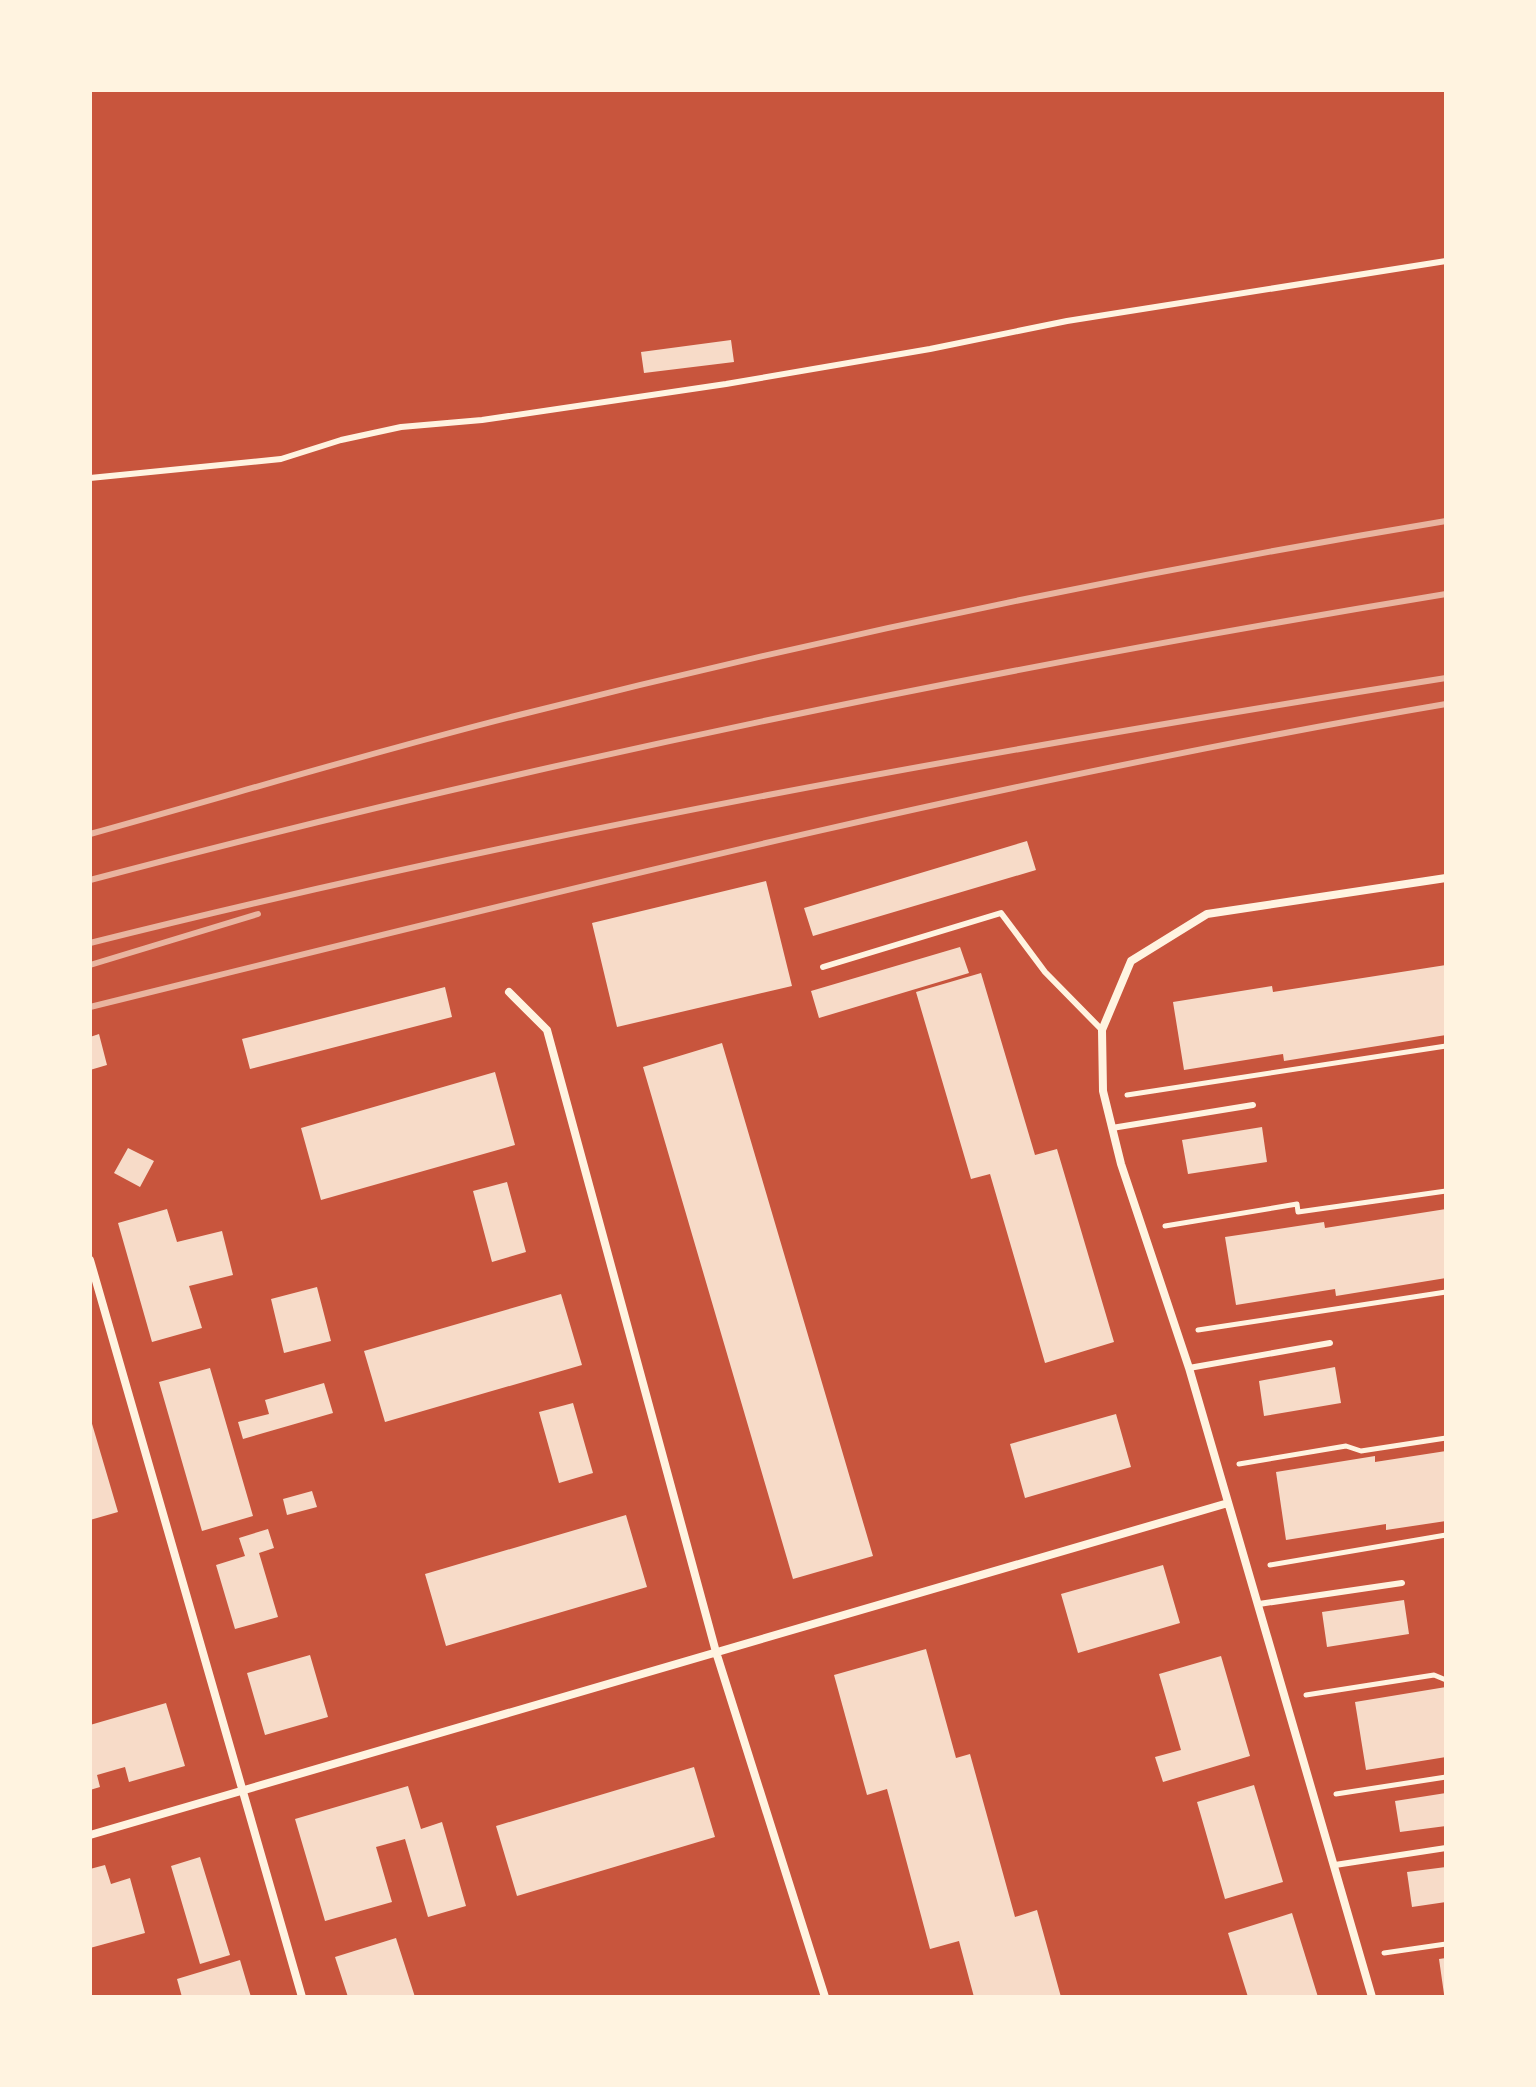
<svg xmlns="http://www.w3.org/2000/svg" width="1536" height="2087" font-family="'DM Sans',sans-serif">
<style>
.building{fill:#f7dbc8}
.lines{fill:none;stroke-linecap:round;stroke-linejoin:round}
.path{stroke:#fff3e0;stroke-width:5}
.service{stroke:#fff3e0;stroke-width:6}
.minor{stroke:#fff3e0;stroke-width:8}
.rail{stroke:#e9b49f;stroke-width:6}
</style>
<rect width="100%" height="100%" fill="#c8553d"/>
<path class="building" d="M 731,340 L 734,362 L 644,373 L 641,352 Z
M 1027,841 L 1036,870 L 813,936 L 804,908 Z
M 766,881 L 792,986 L 617,1027 L 592,923 Z
M 960,947 L 969,973 L 819,1018 L 811,991 Z
M 1446,965 L 1446,1035 L 1284,1061 L 1283,1054 L 1184,1070 L 1173,1002 L 1272,986 L 1273,992 Z
M 981,973 L 1035,1155 L 1057,1149 L 1114,1342 L 1045,1363 L 990,1174 L 971,1179 L 916,992 Z
M 445,987 L 452,1017 L 250,1069 L 242,1039 Z
M 99,1034 L 107,1065 L 90,1070 L 90,1037 Z
M 722,1043 L 873,1556 L 793,1579 L 643,1067 Z
M 495,1072 L 515,1145 L 321,1200 L 301,1128 Z
M 1262,1127 L 1267,1162 L 1188,1174 L 1182,1140 Z
M 128,1148 L 154,1161 L 140,1187 L 114,1173 Z
M 507,1182 L 526,1252 L 492,1262 L 473,1191 Z
M 167,1209 L 177,1242 L 222,1231 L 233,1275 L 189,1286 L 202,1328 L 152,1342 L 118,1223 Z
M 1446,1209 L 1446,1278 L 1336,1296 L 1335,1289 L 1236,1305 L 1225,1237 L 1324,1222 L 1325,1228 Z
M 317,1287 L 331,1341 L 284,1353 L 271,1299 Z
M 561,1294 L 582,1365 L 385,1422 L 364,1351 Z
M 1335,1367 L 1341,1403 L 1264,1416 L 1259,1381 Z
M 210,1368 L 253,1516 L 202,1531 L 159,1382 Z
M 324,1383 L 333,1413 L 243,1439 L 238,1422 L 269,1414 L 265,1400 Z
M 573,1403 L 593,1473 L 559,1483 L 539,1412 Z
M 1116,1414 L 1131,1467 L 1025,1498 L 1010,1444 Z
M 90,1417 L 118,1512 L 90,1520 Z
M 1446,1451 L 1446,1521 L 1386,1530 L 1386,1524 L 1286,1540 L 1276,1472 L 1375,1456 L 1375,1462 Z
M 312,1491 L 317,1507 L 287,1515 L 283,1499 Z
M 626,1515 L 647,1587 L 446,1646 L 425,1574 Z
M 268,1529 L 274,1548 L 259,1553 L 278,1617 L 235,1629 L 216,1565 L 245,1556 L 239,1538 Z
M 1163,1565 L 1180,1623 L 1078,1653 L 1061,1594 Z
M 1404,1600 L 1409,1634 L 1327,1647 L 1322,1612 Z
M 926,1649 L 956,1758 L 970,1754 L 1015,1917 L 1037,1910 L 1061,1997 L 974,1997 L 959,1941 L 930,1949 L 887,1789 L 867,1795 L 834,1675 Z
M 310,1655 L 328,1717 L 265,1735 L 247,1673 Z
M 1221,1656 L 1250,1756 L 1163,1782 L 1155,1757 L 1181,1750 L 1159,1674 Z
M 1446,1687 L 1446,1757 L 1366,1770 L 1355,1702 Z
M 166,1703 L 185,1766 L 129,1782 L 125,1767 L 97,1775 L 100,1787 L 90,1790 L 90,1725 Z
M 694,1767 L 715,1837 L 517,1896 L 496,1826 Z
M 1254,1785 L 1283,1882 L 1225,1899 L 1197,1802 Z
M 408,1786 L 421,1829 L 442,1822 L 466,1906 L 428,1917 L 405,1839 L 376,1847 L 392,1902 L 325,1921 L 295,1819 Z
M 1446,1793 L 1446,1826 L 1400,1832 L 1395,1801 Z
M 200,1857 L 230,1955 L 200,1964 L 171,1866 Z
M 105,1865 L 111,1884 L 130,1878 L 145,1933 L 90,1948 L 90,1869 Z
M 1446,1867 L 1446,1902 L 1412,1907 L 1407,1872 Z
M 1292,1913 L 1318,1997 L 1248,1997 L 1228,1933 Z
M 396,1938 L 415,1997 L 348,1997 L 335,1957 Z
M 1446,1958 L 1446,1994 L 1444,1994 L 1439,1959 Z
M 240,1960 L 251,1997 L 182,1997 L 177,1979 Z"/>
<g class="lines">
<path class="path" d="M 1127,1095 L 1446,1046
M 1165,1226 L 1297,1204 L 1298,1212 L 1446,1191
M 1198,1330 L 1446,1292
M 1239,1464 L 1346,1446 L 1361,1451 L 1446,1438
M 1270,1565 L 1446,1535
M 1306,1695 L 1434,1675 L 1446,1680
M 1336,1794 L 1446,1777
M 1384,1953 L 1446,1944"/>
<path class="service" d="M 90,478 L 281,459 L 341,440 L 401,427 L 482,420 L 726,384 L 930,349 L 1067,321 L 1446,261
M 823,967 L 1001,913 L 1045,972 L 1102,1030
M 1112,1128 L 1253,1105
M 1189,1368 L 1330,1343
M 1259,1604 L 1402,1583
M 1335,1865 L 1446,1848"/>
<path class="minor" d="M 509,992 L 547,1030 L 716,1652 L 825,1997
M 90,1260 L 302,1997
M 90,1835 L 1228,1503
M 1372,1997 L 1189,1368 L 1121,1164 L 1103,1091 L 1102,1030 L 1131,961 L 1207,914 L 1446,878"/>
<path class="rail" d="M 90,834 C 231,795 372,752 515,716 C 822,638 1133,573 1446,521
M 90,880 C 536,762 990,669 1446,594
M 90,943 C 537,831 992,750 1446,678
M 90,965 L 258,914
M 90,1007 C 540,896 989,782 1446,704"/>
</g>
<rect width="1536" height="2087" fill="none" stroke="#fff3e0" stroke-width="184"/>
</svg>
